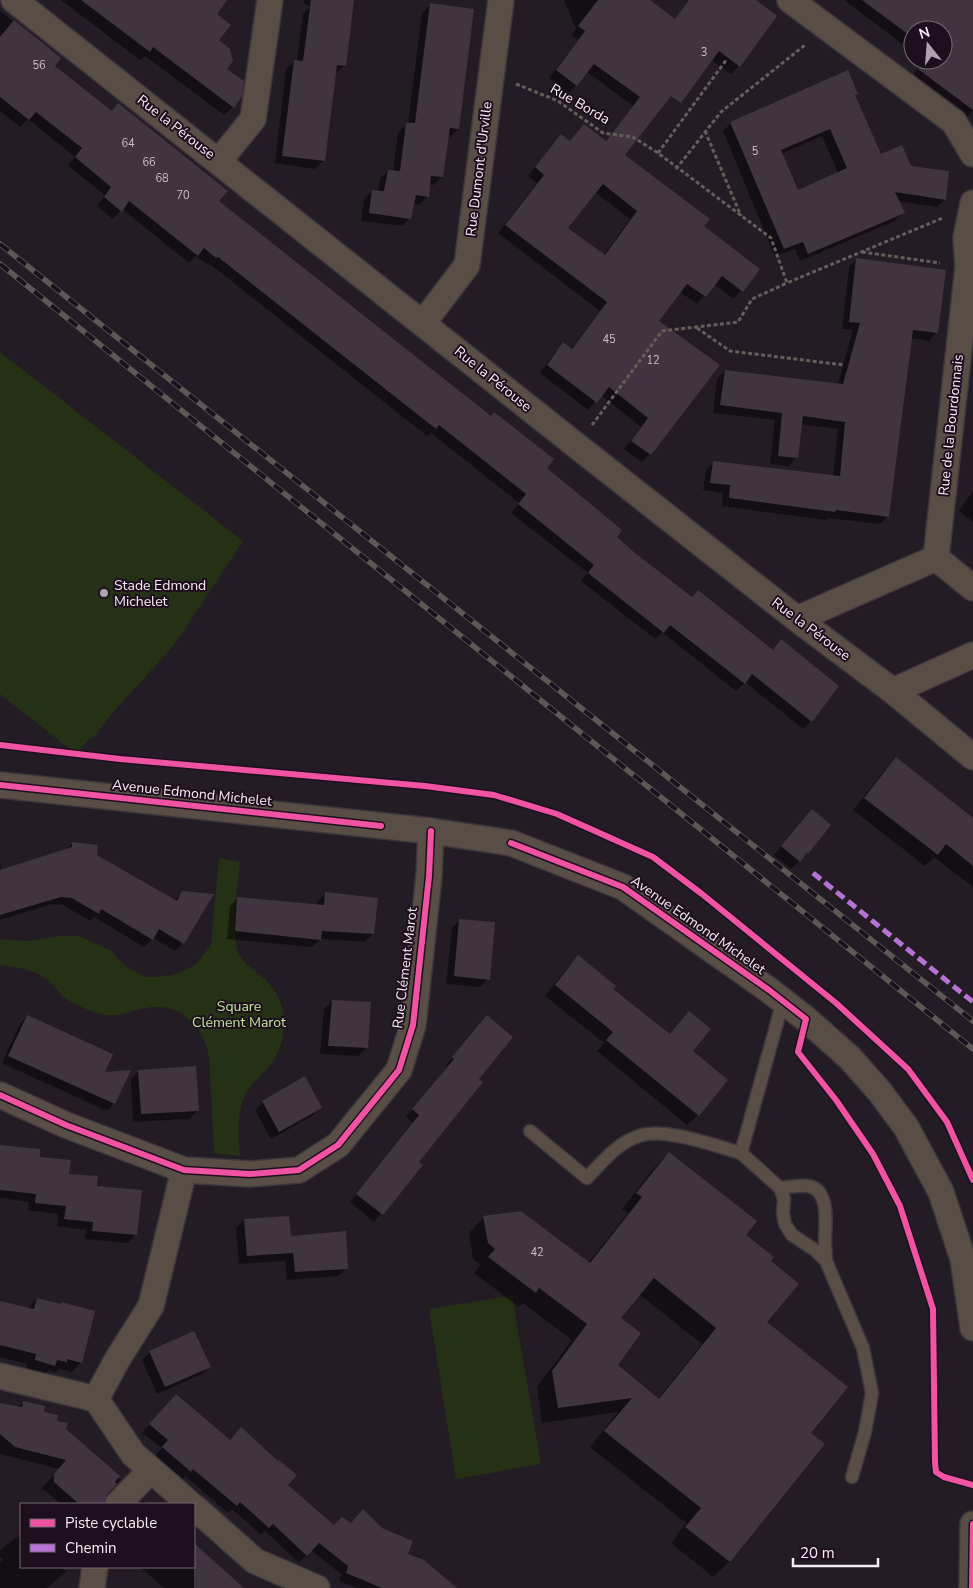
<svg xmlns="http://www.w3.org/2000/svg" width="973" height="1588" font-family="'Nunito Sans',sans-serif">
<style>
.green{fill:#253115}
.shadow{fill:#0007;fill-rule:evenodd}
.building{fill:#3f3440;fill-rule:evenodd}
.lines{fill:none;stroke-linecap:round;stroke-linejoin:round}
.service-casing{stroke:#3c363d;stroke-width:15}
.minor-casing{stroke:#3c363d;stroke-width:28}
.path{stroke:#655d59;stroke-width:3;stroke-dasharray:4 2.5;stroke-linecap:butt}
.service{stroke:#584e45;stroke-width:12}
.minor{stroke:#584e45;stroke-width:25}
.rail-casing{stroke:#5e5755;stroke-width:5.5}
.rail{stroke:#1e0f1f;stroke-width:4;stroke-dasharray:11;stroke-linecap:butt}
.quiet{stroke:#b673d3;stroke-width:5;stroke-dasharray:10 5;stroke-linecap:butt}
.cycleway-casing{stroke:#1e0f1f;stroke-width:9}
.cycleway{stroke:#f153a3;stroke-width:6}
.poi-dot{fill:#ada3ae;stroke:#1e0f1f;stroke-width:2}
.labels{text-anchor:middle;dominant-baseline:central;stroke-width:4;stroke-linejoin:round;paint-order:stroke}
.number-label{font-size:11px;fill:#c9bec9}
.street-label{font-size:14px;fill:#f7ecf7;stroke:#1e0f1f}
.poi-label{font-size:14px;fill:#f7ecf7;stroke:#1e0f1f;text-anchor:start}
.park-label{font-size:14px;fill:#bfe795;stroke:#1e0f1f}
</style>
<rect width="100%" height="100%" fill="#241c25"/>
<path class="green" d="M 0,352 L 243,541 L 174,645 L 109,717 L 93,738 L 91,737 L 76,754 L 0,694 Z
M 219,858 L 240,862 C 238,886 229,936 240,956 C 245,964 253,969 260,975 C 275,987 285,1004 284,1024 C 284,1042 278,1055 267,1069 C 259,1078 250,1085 245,1095 C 236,1114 239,1136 240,1156 L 214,1153 L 209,1056 C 203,1026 179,1001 146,1008 C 126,1011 116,1020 94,1012 C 83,1008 68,1002 60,993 C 55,988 51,981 44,977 C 30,969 15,966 0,965 L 0,939 L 28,941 L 62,936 L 79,936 L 110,950 L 125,966 L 146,977 L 159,977 L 173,975 L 188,969 L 197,963 L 211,945 Z
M 512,1296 L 541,1464 L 456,1479 L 429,1309 Z"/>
<path class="shadow" d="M 61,0 L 225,0 L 215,15 L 217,41 L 233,107 L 224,115 L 145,56 L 140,60 Z
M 304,0 L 353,0 L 345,65 L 336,73 L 334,73 L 323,161 L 315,169 L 275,163 L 286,69 L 294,61 L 297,61 L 303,14 L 310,7 L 304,3 Z
M 564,0 L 648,0 L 682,25 L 624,155 L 703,227 L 758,269 L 734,299 L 714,284 L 697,304 L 680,292 L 657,322 L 718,366 L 650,454 L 642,462 L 624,449 L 641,427 L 601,395 L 588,410 L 540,373 L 555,352 L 563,344 L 571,349 L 600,311 L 498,233 L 537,183 L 528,176 L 553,144 L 570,142 L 605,142 L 633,106 L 587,72 L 569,93 L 549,78 L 578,40 L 572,35 L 576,29 ZM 595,192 L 630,219 L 603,256 L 567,228 Z
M 844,0 L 973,0 L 973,111 L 965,119 L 911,78 L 924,61 L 923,60 L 943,60 L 943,30 L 913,30 L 913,52 Z
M 430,5 L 458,129 L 450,137 L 448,137 L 442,177 L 434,185 L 429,184 L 427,197 L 419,205 L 413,204 L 410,218 L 402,226 L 361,221 L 364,199 L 372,191 L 378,192 L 380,179 L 388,171 L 393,172 L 398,132 L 408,124 L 422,13 Z
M 0,11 L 60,59 L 53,66 L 545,468 L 615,537 L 691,598 L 772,651 L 781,641 L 837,686 L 811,721 L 803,729 L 745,682 L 736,691 L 662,632 L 655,639 L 581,581 L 588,573 L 511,513 L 519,503 L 431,433 L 427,436 L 210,264 L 208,265 L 196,256 L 189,263 L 122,209 L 113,219 L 97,206 L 105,195 L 68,166 L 75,157 L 28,119 L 20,127 L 0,111 Z
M 749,11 L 775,16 L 739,66 L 731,74 L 709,58 Z
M 856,94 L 854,96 L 880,156 L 910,167 L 945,199 L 937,207 L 898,201 L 903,213 L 895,221 L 800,261 L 795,249 L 775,257 L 723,131 L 731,123 ZM 822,136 L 838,173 L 798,192 L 781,154 Z
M 857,259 L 936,333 L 929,341 L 911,338 L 888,516 L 880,524 L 828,518 L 826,520 L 722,506 L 723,493 L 703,490 L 706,470 L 714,462 L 833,476 L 838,429 L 801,424 L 796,458 L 788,466 L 770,464 L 775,420 L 713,413 L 717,379 L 725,371 L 838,384 L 853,330 L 842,329 L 849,267 Z
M 973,491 L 973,522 L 959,511 Z
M 896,759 L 973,820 L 973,887 L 934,857 L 925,866 L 853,810 L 884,771 Z
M 812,810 L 808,853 L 791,869 L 774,855 Z
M 73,843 L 174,901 L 183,892 L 183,943 L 175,951 L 153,938 L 144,947 L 94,917 L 90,921 L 63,905 L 52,904 L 0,920 L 0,863 L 2,870 L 66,850 Z
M 325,894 L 373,934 L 365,942 L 321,939 L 312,947 L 227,939 L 230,906 L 238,898 L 317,906 L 317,902 Z
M 460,920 L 488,979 L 480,987 L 446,984 L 452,928 Z
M 578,957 L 612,989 L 691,1051 L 698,1115 L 687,1125 L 597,1051 L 604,1043 L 545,996 L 568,967 Z
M 332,1001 L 366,1048 L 358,1056 L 320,1054 L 324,1009 Z
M 27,1016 L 103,1073 L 114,1103 L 107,1111 L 2,1063 L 20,1024 Z
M 487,1016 L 477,1079 L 417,1162 L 422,1166 L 374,1222 L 350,1202 L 413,1123 L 406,1117 L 447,1067 L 446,1065 Z
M 139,1071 L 197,1111 L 189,1119 L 133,1122 L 131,1079 Z
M 263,1102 L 320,1108 L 312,1116 L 271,1139 L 255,1110 Z
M 0,1146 L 39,1158 L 68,1175 L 95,1187 L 136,1234 L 128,1243 L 85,1239 L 86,1230 L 57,1226 L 58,1214 L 28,1210 L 29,1202 L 0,1198 Z
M 669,1153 L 769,1262 L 766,1323 L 809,1433 L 823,1445 L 729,1562 L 713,1577 L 671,1543 L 686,1523 L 590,1447 L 618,1412 L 542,1423 L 537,1387 L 572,1340 L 523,1303 L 519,1307 L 474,1273 L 481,1265 L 473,1259 L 469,1233 L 484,1217 L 588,1263 L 628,1213 L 622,1209 L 654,1168 ZM 639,1294 L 702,1344 L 658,1399 L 616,1365 L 619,1318 Z
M 244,1220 L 290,1237 L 346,1268 L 338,1276 L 287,1280 L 285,1259 L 284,1261 L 239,1264 L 236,1228 Z
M 37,1299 L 59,1305 L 62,1303 L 81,1362 L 72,1372 L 59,1369 L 56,1372 L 49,1370 L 44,1375 L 26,1370 L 27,1364 L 0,1357 L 0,1302 L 27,1309 Z
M 150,1352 L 209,1366 L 202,1374 L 157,1394 L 142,1360 Z
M 24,1402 L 55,1422 L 120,1480 L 107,1493 L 103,1500 L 103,1504 L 61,1504 L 42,1488 L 59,1469 L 0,1454 L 0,1404 L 18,1407 Z
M 168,1403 L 229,1441 L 233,1436 L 334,1526 L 406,1554 L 455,1588 L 357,1588 L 339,1581 L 341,1574 L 311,1550 L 299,1563 L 265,1531 L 261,1535 L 232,1509 L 228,1513 L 185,1476 L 183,1479 L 155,1456 L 162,1448 L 142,1433 Z
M 143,1501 L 147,1504 L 139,1504 Z
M 21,1534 L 21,1567 L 62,1567 L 66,1572 L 47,1588 L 0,1588 L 0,1562 L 3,1560 L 0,1557 L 0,1550 Z
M 194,1545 L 242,1588 L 164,1588 L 140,1567 L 194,1567 Z"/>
<path class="building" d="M 81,0 L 227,0 L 217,14 L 231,25 L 219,40 L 230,49 L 233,61 L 227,69 L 244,81 L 242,96 L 234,108 L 153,47 L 150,52 Z
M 311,0 L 354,0 L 346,66 L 337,65 L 325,161 L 282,156 L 294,60 L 303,61 Z
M 598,0 L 650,0 L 675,19 L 689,0 L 756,0 L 777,16 L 740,67 L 719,51 L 681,103 L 671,96 L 625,155 L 710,219 L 704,226 L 760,269 L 743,292 L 722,276 L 706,297 L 687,284 L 659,321 L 720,365 L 651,455 L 631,441 L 648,418 L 609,387 L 597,403 L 547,365 L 563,342 L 572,349 L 607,302 L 505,225 L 544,175 L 535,167 L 561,134 L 570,141 L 584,124 L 606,141 L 640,97 L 594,64 L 577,86 L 556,70 L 585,31 L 578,26 ZM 603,184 L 637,211 L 605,255 L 568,228 Z
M 862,0 L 973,0 L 973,110 L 918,69 L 925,60 L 943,60 L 943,30 L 913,30 L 913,38 Z
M 430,3 L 474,9 L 459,129 L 450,128 L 443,177 L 431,176 L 429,197 L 416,195 L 411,219 L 369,213 L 372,190 L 384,191 L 388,170 L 400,171 L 406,123 L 415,123 Z
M 14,20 L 61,58 L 55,66 L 112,111 L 118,103 L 228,191 L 219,201 L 491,416 L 494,412 L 554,459 L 547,468 L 622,530 L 617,537 L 635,553 L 692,597 L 698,590 L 773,650 L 781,639 L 839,686 L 812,722 L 752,674 L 745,684 L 670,625 L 664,633 L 588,573 L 594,565 L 518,504 L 526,494 L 439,425 L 436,429 L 218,257 L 216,258 L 204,248 L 198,256 L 129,201 L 122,212 L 104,197 L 111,187 L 75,157 L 82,148 L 36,112 L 29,120 L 0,97 L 0,37 Z
M 848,70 L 858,94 L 855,95 L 881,154 L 902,145 L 911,166 L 949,171 L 946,200 L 895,192 L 905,213 L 808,254 L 803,242 L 784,249 L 730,122 ZM 830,129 L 847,168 L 798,190 L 781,150 Z
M 856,258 L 946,270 L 938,333 L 913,330 L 889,517 L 836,510 L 835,512 L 729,498 L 730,485 L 710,483 L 713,461 L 840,476 L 845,422 L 803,416 L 798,458 L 778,456 L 782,413 L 720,405 L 725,370 L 843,384 L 860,323 L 849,322 Z
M 896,757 L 973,818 L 973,866 L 946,844 L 938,855 L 864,798 Z
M 812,809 L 831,825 L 808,854 L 807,853 L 800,862 L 781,846 Z
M 72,842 L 98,845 L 97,855 L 177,901 L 182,891 L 214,894 L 184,944 L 159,929 L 153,940 L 101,909 L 99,914 L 72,898 L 61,897 L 0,915 L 0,870 L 72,847 Z
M 325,892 L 378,898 L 374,934 L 322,931 L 321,940 L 235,931 L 237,897 L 324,905 Z
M 459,919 L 495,922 L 490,980 L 454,976 Z
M 578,955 L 616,986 L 613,989 L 670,1034 L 689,1011 L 711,1029 L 693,1051 L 728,1080 L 699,1116 L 606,1040 L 613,1032 L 555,985 Z
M 332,1000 L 371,1002 L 368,1048 L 328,1046 Z
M 27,1015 L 113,1054 L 105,1072 L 131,1070 L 115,1104 L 8,1056 Z
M 487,1015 L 513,1037 L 479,1079 L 483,1082 L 419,1162 L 423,1165 L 383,1215 L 356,1194 L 419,1115 L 412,1109 L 454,1059 L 452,1057 Z
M 196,1066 L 199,1111 L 141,1114 L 138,1070 Z
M 305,1076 L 322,1108 L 279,1132 L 262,1101 Z
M 0,1145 L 40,1149 L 40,1157 L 71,1160 L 69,1174 L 98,1176 L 97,1186 L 142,1190 L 137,1235 L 92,1231 L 93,1222 L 64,1219 L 66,1206 L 35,1203 L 36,1194 L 0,1190 Z
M 669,1152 L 757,1221 L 746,1235 L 774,1257 L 771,1261 L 799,1284 L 767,1322 L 848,1387 L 811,1433 L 825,1444 L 730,1562 L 685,1527 L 701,1508 L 604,1431 L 632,1398 L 558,1408 L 552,1371 L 587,1324 L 539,1288 L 536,1293 L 488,1257 L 495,1249 L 488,1243 L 483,1216 L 521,1211 L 590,1263 L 642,1197 L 636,1193 ZM 654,1278 L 716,1328 L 659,1399 L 618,1365 L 641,1333 L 621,1318 Z
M 289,1216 L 291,1236 L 346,1231 L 348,1269 L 295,1272 L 292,1242 L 293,1253 L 247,1256 L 244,1219 Z
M 37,1298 L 61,1304 L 61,1302 L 95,1311 L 82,1363 L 67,1359 L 67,1362 L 57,1360 L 55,1366 L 35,1360 L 36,1354 L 0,1345 L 0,1301 L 34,1309 Z
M 194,1331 L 211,1367 L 165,1387 L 149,1351 Z
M 176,1394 L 230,1440 L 241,1427 L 278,1461 L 279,1460 L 297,1475 L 288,1485 L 334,1525 L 342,1517 L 351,1523 L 363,1509 L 382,1528 L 413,1541 L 408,1554 L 424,1560 L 457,1588 L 382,1588 L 346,1573 L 348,1566 L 319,1543 L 307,1556 L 273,1524 L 269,1528 L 240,1502 L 237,1506 L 193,1469 L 191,1472 L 162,1447 L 168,1440 L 149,1424 Z
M 23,1401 L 45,1406 L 44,1412 L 58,1415 L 57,1421 L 68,1423 L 66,1429 L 120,1476 L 115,1482 L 117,1484 L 107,1494 L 104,1504 L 79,1504 L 54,1482 L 54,1474 L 66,1460 L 15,1447 L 0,1434 L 0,1403 L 22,1407 Z
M 194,1543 L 217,1564 L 244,1588 L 194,1588 Z"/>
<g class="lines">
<defs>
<path id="service" d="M 783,1001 L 741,1153 L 780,1188 L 784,1199 L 783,1213 L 785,1224 L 792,1235 L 815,1250 L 826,1261 L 863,1348 L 872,1393 L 865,1432 L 852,1477
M 530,1131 L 587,1178 C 603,1161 619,1141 642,1135 C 666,1128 716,1146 741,1153
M 780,1188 C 788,1187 799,1185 807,1186 C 831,1188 825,1226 825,1241 C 825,1247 826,1254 826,1261"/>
<path id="minor" d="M 14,0 L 577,446 L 797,619 L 893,691 L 973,757
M 790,0 L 954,122 L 973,154
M 219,161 L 253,119 L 270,0
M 973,203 L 966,238 L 968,267 L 936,558 L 973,588
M 423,323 L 467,265 L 501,0
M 797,619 L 936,558
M 893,691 L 973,655
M 0,785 L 431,831 L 511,843 L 623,887 L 769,990 L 806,1019 L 850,1058 L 880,1092 L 906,1127 L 941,1192 L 963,1259 L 973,1328
M 0,1095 L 66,1125 L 184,1170 L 250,1174 L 299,1170 L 338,1145 L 399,1070 L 413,1025 L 429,876 L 431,831
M 0,1376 L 96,1399 L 117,1360 L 151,1306 L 184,1170
M 96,1399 L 133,1454 L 190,1504
M 118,1504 L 151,1470
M 194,1507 L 255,1561 L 317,1588
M 92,1588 L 95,1567
M 972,1588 L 973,1524"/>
</defs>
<use href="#service" class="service-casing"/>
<use href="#minor" class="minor-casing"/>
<path class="path" d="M 516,84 L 558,101 L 603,133 L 633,137 L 658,153 L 771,238 L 787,283 L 943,218
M 705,131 L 741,216
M 658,153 L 727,59
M 676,169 L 721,112 L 805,45
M 862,252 L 940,263
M 697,328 L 730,351 L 844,365
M 592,425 L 662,331 L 738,322 L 752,299 L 787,283"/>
<use href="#service" class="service"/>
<use href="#minor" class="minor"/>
<defs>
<path id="rail" d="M 0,244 L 973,1021
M 0,264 L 973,1049"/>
</defs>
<use href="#rail" class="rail-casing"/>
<use href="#rail" class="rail"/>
<path class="quiet" d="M 813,873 L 973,1002"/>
<defs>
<path id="cycleway" d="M 0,745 L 120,759 L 425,786 L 494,795 L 557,814 L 653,857 L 702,894 L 836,1003 L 908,1069 L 947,1122 L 973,1180
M 0,785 L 381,826
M 511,843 L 623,887 L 769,990 L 806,1019 L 798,1052 L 836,1100 L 873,1154 L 900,1206 L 933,1309 L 935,1462 L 936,1472 L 944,1477 L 973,1485
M 0,1095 L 66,1125 L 184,1170 L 250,1174 L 299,1170 L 338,1145 L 399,1070 L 413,1025 L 429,876 L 431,831
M 972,1588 L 973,1524"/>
</defs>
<use href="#cycleway" class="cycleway-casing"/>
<use href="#cycleway" class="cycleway"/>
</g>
<circle class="poi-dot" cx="104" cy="593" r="5"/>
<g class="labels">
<g class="number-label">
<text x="704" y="52">3</text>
<text x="39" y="65">56</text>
<text x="128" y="143">64</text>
<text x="755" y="151">5</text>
<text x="149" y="162">66</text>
<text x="162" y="178">68</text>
<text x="183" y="195">70</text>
<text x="609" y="339">45</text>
<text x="653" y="360">12</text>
<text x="537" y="1252">42</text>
</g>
<g class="street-label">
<text transform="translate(580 104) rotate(30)">Rue Borda</text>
<text transform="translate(176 127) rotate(38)">Rue la Pérouse</text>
<text transform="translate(479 169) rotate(-83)">Rue Dumont d'Urville</text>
<text transform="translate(493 379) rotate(39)">Rue la Pérouse</text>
<text transform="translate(951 425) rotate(-84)">Rue de la Bourdonnais</text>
<text transform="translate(811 629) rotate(37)">Rue la Pérouse</text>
<text transform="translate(192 793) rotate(6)">Avenue Edmond Michelet</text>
<text transform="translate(698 925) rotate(35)">Avenue Edmond Michelet</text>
<text transform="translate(405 968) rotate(-83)">Rue Clément Marot</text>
</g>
<g class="poi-label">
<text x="114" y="585">Stade Edmond<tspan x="114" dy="16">Michelet</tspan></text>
</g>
<g class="park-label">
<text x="239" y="1006">Square<tspan x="239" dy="16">Clément Marot</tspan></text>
</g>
</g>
<rect x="20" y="1503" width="175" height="65" fill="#1e0f1f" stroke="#756775"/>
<rect x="30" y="1519" width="25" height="8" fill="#f153a3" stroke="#756775"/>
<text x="65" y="1528" font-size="15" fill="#f7ecf7">Piste cyclable</text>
<rect x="30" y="1544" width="25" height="8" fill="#b673d3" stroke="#756775"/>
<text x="65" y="1553" font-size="15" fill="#f7ecf7">Chemin</text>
<g transform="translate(928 45) rotate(343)"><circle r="24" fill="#1e0f1f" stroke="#756775"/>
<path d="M0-4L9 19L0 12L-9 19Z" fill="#ada3ae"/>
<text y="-8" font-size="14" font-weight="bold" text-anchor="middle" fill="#f7ecf7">N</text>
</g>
<path d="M793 1558v8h85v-8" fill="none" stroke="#f7ecf7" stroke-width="2.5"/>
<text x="800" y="1558" font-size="15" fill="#f7ecf7" stroke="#1e0f1f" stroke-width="4" paint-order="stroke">20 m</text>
</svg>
